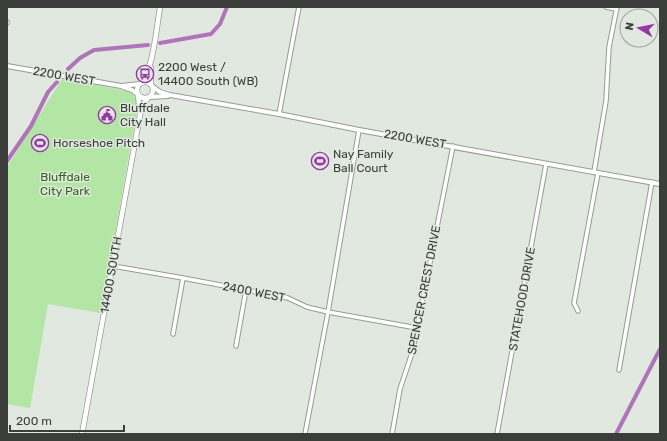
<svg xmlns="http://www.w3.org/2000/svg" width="667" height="441" font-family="Rubik,sans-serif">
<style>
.green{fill:#b3e5a4}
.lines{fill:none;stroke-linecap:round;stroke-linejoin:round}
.canal{stroke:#b074bb;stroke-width:4}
.minor-casing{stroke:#969c94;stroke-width:5.5}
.tertiary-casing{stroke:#969c94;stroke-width:6}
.secondary-casing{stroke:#969c94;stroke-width:6}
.minor{stroke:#fff;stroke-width:3.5}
.tertiary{stroke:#fff;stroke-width:4}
.secondary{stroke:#fff;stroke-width:4.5}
.labels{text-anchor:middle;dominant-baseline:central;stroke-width:3;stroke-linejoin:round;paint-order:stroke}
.poi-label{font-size:12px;fill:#3b3e3a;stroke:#e1e8df;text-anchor:start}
.street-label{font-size:12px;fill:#3b3e3a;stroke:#e1e8df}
.park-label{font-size:12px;fill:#2f671c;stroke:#e1e8df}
</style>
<rect width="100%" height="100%" fill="#e1e8df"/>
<path class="green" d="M 62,79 L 129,91 L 136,99 L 137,109 L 101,313 L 48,304 L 30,408 L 7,404 L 7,167 Z"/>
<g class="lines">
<path class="canal" d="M 160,43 L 211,34 L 220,24 L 227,7
M 68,69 L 80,58 L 94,50 L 148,45
M 7,161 L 31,126 L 48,92 L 57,82
M 616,434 L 660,349"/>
<defs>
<path id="minor" d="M 606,7 L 616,9
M 7,23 L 7,22
M 279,114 L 299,7
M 594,172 L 606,101 L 609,47 L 617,7
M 113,266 L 183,278 L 288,298 L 307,307 L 328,312 L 417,328
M 578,311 L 574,303 L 598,173
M 173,334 L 183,278
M 236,346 L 246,290
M 619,370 L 652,182
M 305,434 L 328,312 L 359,130
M 392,434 L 400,389 L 412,353 L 453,146
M 497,434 L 546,164"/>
<path id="tertiary" d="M 7,66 L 121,86 L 132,90 L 137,94
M 122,86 L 139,84
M 153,87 L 160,92 L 170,95 L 279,114 L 359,130 L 660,184
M 150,97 L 168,96"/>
<path id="secondary" d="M 151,68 L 151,85
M137 90a8 8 0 1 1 16 0a8 8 0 1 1-16 0Z
M 141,83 C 153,71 157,25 160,7
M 138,95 L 140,114
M 82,434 L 140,115 L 144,103 L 148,98"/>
</defs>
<use href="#minor" class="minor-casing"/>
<use href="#tertiary" class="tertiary-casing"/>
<use href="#secondary" class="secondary-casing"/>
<use href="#minor" class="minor"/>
<use href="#tertiary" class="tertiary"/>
<use href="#secondary" class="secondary"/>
</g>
<defs>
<symbol id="bus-ring" viewBox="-11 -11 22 22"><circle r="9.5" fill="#e1e8df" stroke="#953aa5" stroke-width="1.5"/><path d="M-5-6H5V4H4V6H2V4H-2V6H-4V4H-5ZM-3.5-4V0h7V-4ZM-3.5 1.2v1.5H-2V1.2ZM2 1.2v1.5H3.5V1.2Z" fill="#953aa5"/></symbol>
<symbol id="civic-ring" viewBox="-11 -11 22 22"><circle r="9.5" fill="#e1e8df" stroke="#953aa5" stroke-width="1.5"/><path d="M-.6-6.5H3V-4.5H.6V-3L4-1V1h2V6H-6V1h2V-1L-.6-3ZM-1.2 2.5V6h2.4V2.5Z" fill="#953aa5"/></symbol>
<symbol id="stadium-ring" viewBox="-11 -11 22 22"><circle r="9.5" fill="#e1e8df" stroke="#953aa5" stroke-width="1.5"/><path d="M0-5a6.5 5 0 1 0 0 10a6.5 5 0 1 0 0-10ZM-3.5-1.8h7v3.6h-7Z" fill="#953aa5"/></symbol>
</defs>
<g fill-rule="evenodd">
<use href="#bus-ring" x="135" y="64" width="20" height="20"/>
<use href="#civic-ring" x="97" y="105" width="20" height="20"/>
<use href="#stadium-ring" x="30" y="133" width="20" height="20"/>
<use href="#stadium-ring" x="310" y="151" width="20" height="20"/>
</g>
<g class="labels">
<g class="poi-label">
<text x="158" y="67">2200 West /<tspan x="158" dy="14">14400 South (WB)</tspan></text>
<text x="120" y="108">Bluffdale<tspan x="120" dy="14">City Hall</tspan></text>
<text x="53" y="143">Horseshoe Pitch</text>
<text x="333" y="154">Nay Family<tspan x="333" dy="14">Ball Court</tspan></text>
</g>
<g class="street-label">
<text transform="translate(64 76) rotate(10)">2200 WEST</text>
<text transform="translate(415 139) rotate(10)">2200 WEST</text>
<text transform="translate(111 275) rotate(-80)">14400 SOUTH</text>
<text transform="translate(424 290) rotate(-79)">SPENCER CREST DRIVE</text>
<text transform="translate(254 292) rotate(11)">2400 WEST</text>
<text transform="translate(522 299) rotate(-80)">STATEHOOD DRIVE</text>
</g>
<g class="park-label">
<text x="65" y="177">Bluffdale<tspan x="65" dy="14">City Park</tspan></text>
</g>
</g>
<rect width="667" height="441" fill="none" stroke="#3b3e3a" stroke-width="16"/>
<g transform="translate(639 28) rotate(280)"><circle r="19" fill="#e1e8df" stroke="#9fa49d"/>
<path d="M0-3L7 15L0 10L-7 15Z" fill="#953aa5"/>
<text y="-6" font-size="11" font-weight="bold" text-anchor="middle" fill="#3b3e3a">N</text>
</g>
<path d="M10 425v6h114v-6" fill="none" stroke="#3b3e3a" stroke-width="2"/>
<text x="16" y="425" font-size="12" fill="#3b3e3a" stroke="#e1e8df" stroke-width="3" paint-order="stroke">200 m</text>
</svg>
